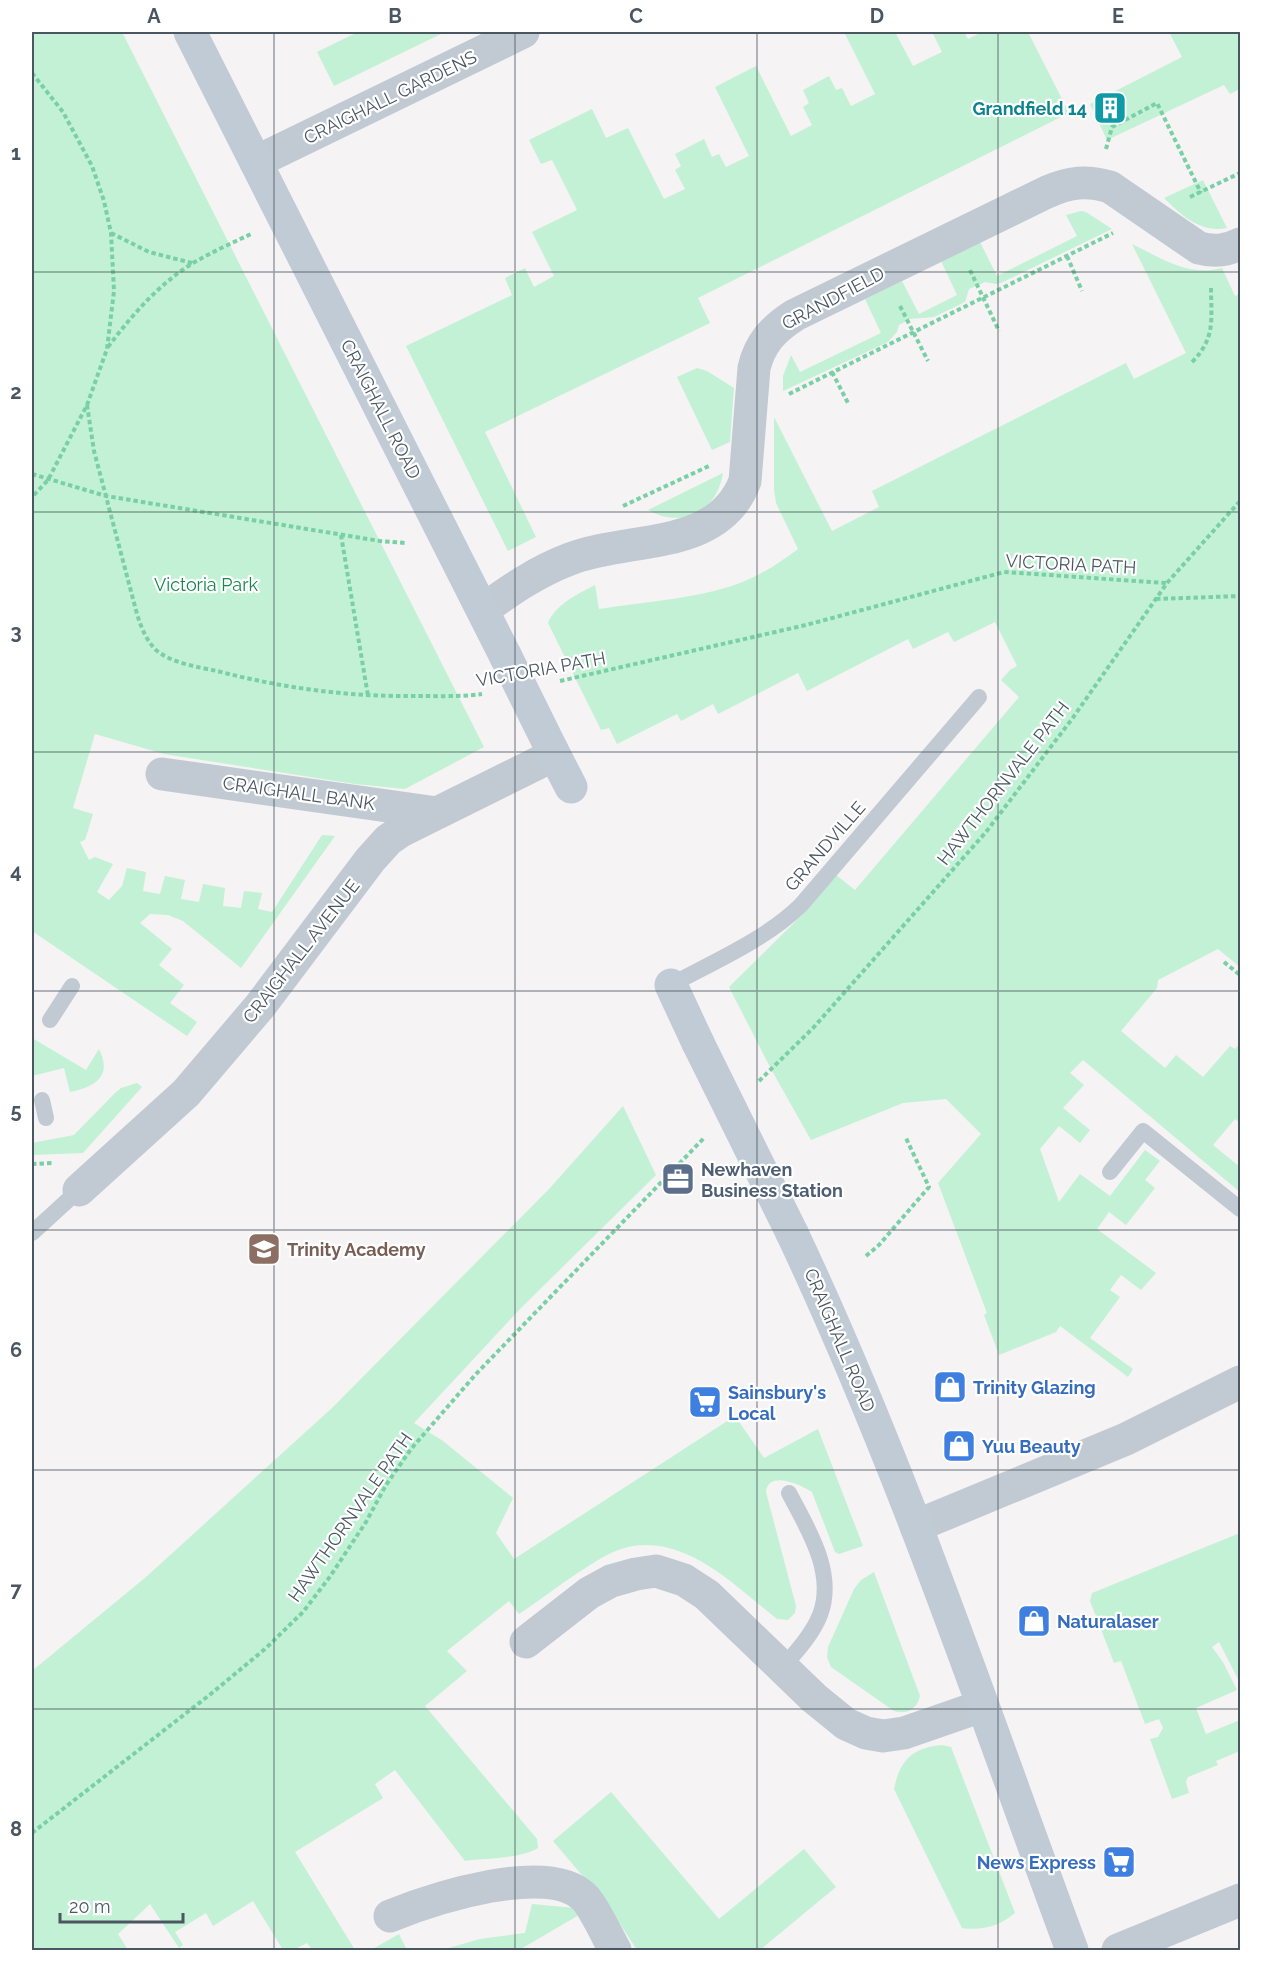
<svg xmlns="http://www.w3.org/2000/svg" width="1272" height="1982" font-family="Raleway,sans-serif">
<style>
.green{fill:#c3f1d5}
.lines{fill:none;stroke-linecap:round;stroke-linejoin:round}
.path{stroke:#7ad0a6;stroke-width:4;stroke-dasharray:4.5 3;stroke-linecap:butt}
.lane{stroke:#c1cad2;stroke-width:16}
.street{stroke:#c1cad2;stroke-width:33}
.secondary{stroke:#c1cbd6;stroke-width:33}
.secondary-bridge{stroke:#c1cbd6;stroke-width:33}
.grid{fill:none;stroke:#4a5661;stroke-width:1.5;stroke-opacity:0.55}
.labels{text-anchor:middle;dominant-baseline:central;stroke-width:4.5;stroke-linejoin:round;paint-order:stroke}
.street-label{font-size:18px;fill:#4a5661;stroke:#fff}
.culture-label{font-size:18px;font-weight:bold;fill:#0d838f;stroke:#fff;text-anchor:end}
.park-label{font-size:18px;fill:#17864f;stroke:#fff}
.service-label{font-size:18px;font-weight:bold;fill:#4e5e75;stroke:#fff;text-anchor:start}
.education-label{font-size:18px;font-weight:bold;fill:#785e54;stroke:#fff;text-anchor:start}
.shop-label{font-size:18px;font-weight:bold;fill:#366cbe;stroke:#fff;text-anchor:start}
.neatline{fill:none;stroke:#4a5661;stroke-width:2}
.grid-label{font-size:20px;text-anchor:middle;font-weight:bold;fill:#4a5661}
</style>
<rect width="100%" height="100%" fill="#f5f3f3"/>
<path class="green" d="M 32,32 L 122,32 L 484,747 L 405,789 L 355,784 L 164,754 L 95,734 L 73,808 L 93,814 L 85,840 L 80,842 L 89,860 L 95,857 L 113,864 L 97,892 L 109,900 L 122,886 L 127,868 L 146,872 L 143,891 L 160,894 L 165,876 L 185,880 L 181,899 L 199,902 L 203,884 L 225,888 L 223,906 L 241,908 L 244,891 L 262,893 L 258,909 L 272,912 L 322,835 L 335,836 L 241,968 L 183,921 L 168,915 L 150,914 L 140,923 L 172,949 L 159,965 L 184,985 L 170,1003 L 197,1022 L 187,1036 L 32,931 Z
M 358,32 L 445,32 L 334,86 L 317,52 Z
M 844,32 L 895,32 L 913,66 L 942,52 L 932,32 L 964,32 L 968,39 L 982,32 L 1028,32 L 1069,113 L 698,298 L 710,323 L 485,432 L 536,537 L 508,551 L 406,346 L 512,295 L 505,278 L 525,268 L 534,287 L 554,276 L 532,232 L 577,210 L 552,160 L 541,164 L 529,140 L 592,109 L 606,138 L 628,128 L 664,199 L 685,189 L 675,170 L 681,166 L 675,154 L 704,139 L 712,157 L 719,154 L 726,167 L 749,156 L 715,87 L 756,66 L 791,136 L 812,125 L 803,107 L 809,103 L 803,90 L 829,76 L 836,90 L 842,88 L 851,106 L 875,94 Z
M 1169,32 L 1240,32 L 1240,89 L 1230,94 L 1224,85 L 1107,140 L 1090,104 L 1182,57 Z
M 1203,180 L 1227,228 C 1201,233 1182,216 1164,198 Z
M 1081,211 L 1086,212 L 1112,229 L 1001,283 L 996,284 L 985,282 L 969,289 L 965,302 L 934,317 L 910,319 L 899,325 L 897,332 L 888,342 L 783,391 L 783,376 L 791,355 L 800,372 L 881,333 L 865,299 L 902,281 L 919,314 L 957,295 L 941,261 L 980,242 L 997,276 L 1077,236 L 1066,215 Z
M 1132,244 C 1161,258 1188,277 1222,268 L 1235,296 L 1240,294 L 1240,967 L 1218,949 L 1158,980 L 1157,988 L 1121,1031 L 1165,1068 L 1176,1055 L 1203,1077 L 1230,1046 L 1235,1049 L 1240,1043 L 1240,1123 L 1235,1119 L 1213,1145 L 1240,1167 L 1240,1192 L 1083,1060 L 1070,1073 L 1084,1085 L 1063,1108 L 1090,1130 L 1080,1143 L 1059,1126 L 1040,1149 L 1059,1202 L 1080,1174 L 1110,1196 L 1145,1150 L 1160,1161 L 1145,1180 L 1155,1188 L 1126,1225 L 1109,1212 L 1097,1229 L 1156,1273 L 1141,1290 L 1121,1275 L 1110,1290 L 1120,1297 L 1090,1338 L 1133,1369 L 1128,1377 L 1060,1326 L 1056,1332 L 999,1355 L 984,1315 L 987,1313 L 938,1183 L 981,1134 L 946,1099 L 903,1103 L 811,1140 L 771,1069 L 729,987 L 801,916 L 836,875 L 855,890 L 1019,697 L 1001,680 L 1010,670 L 1017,666 L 995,622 L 954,642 L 948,632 L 913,649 L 908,639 L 807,691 L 798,673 L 718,714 L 713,704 L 681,721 L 677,714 L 617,744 L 609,728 L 601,730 L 548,623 C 556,604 578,594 595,585 L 599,609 C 643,602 707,598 747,580 C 766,572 782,561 798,549 L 776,503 L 774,490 L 774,417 L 832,531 L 879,507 L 872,491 L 1126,363 L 1134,379 L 1186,353 Z
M 697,368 L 707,371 L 734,388 L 730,442 L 712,450 L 677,377 Z
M 723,473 C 717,512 682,529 648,510 Z
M 32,1038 L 86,1070 L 99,1049 C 113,1077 94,1087 70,1092 L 64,1068 L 32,1076 Z
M 137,1083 L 142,1087 L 83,1153 L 32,1155 L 32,1143 L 74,1135 L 115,1093 L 121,1088 Z
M 623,1106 L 656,1175 L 521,1308 L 414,1423 L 443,1441 L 513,1498 L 496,1533 L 514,1559 L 735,1416 L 764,1458 L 818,1429 L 863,1546 L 839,1554 L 835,1552 L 812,1492 C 800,1484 768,1470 766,1492 L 796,1606 L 795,1613 L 788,1620 L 777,1619 C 730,1582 673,1521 607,1555 C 579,1570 547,1595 519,1614 L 509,1601 L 447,1651 L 467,1671 L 425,1706 L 537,1839 L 538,1848 C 520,1859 486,1858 465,1861 L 395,1770 L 375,1784 L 383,1798 L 295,1852 L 355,1950 L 312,1950 L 307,1943 L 293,1950 L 283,1950 L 253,1901 L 213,1926 L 206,1913 L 175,1932 L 183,1945 L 179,1948 L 150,1904 L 118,1934 L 128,1950 L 32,1950 L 32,1671 L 146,1577 L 332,1408 L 550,1188 Z
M 1240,1533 L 1240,1683 L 1219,1642 L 1212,1647 L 1223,1662 L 1237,1690 L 1196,1708 L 1206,1734 L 1240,1720 L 1240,1751 L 1216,1761 L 1218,1765 L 1188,1777 L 1186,1782 L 1189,1793 L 1172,1799 L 1150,1739 L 1158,1737 L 1163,1728 L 1159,1719 L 1145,1724 L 1121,1661 L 1114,1663 L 1090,1601 L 1092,1593 Z
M 874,1572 L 920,1696 C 917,1709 907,1715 894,1711 L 831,1667 L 827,1657 L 828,1647 L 854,1589 L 861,1580 Z
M 942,1745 L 951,1747 L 1015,1913 C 999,1926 983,1931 962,1928 L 894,1789 C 900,1760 912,1748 942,1745 Z
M 611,1792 L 719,1919 L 804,1849 L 836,1887 L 760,1950 L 637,1950 L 609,1907 L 553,1841 Z
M 532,1904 L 575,1908 L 579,1915 L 519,1950 L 442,1950 L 480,1939 L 525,1933 Z
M 399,1934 L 407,1950 L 371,1950 Z"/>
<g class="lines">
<path class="path" d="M 32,73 L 63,112 L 92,166 L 104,201 L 111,233 L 114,291 L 107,349 L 87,405 L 48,480 L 32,497
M 1106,149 L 1112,127 L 1157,103 L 1201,193
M 1190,197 L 1240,173
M 111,233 L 149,252 L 192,263
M 1067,256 L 1082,291
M 970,270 L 999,331
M 900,306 L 928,361
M 108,347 C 132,315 159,284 193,263 C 212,252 232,243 251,234
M 1192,362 C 1216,338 1211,319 1211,288
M 832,372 L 849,405
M 789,394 L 1113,233
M 87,405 L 94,451 L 137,614 C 141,627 146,640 156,650 C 171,663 198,667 217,671 C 283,688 348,697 417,696 C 438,696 461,697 482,694
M 32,474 L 106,496 L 380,541 L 405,543
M 623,506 L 709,466
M 341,535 L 368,696
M 1156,599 L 1240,596
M 560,681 L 806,625 L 1004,572 L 1166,583
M 1224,962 L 1240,975
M 759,1081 L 814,1027 L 986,832 L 1072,719 L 1167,583 L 1240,501
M 32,1164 L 53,1163
M 866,1256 L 879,1245 L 929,1187 L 905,1136
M 32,1833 L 212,1693 L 265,1649 L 303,1612 L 329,1578 L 366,1522 L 386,1485 L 411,1449 L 476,1374 L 704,1138"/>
<path class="lane" d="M 671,985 C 715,961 765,940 801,905 L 979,697
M 50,1020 L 72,986
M 42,1100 L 46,1118
M 1110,1172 L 1143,1131 L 1240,1209
M 32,1233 L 79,1190
M 782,1668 C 796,1652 812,1635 820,1615 C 836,1573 808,1529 789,1493"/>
<path class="street" d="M 256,162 L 523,32
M 483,610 C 510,590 538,571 570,559 C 629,536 718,552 745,481 L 754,368 C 760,343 773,329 795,315 L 1047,192 C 1070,182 1086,180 1110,187 L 1199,248 C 1214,252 1226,251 1240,244
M 162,774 L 437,813
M 79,1190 L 186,1093 L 260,1006 L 370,860 L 388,840 L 401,831 L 554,755
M 916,1526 L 1126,1439 L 1240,1382
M 526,1642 L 589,1593 L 611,1581 L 636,1574 L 656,1571 L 684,1580 L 707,1595 L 814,1698 L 846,1724 L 866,1733 L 883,1736 L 904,1733 L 982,1706
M 390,1916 C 432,1899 549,1860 585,1898 C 595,1909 607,1936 615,1950
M 1118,1950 L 1240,1900"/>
<path class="secondary" d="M 190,32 L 506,657
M 552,750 L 571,787
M 671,985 L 698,1043
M 792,1233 C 902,1466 983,1710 1072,1950"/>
<path class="secondary-bridge" d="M 506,657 L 552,750
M 698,1043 L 792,1233"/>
</g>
<path class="grid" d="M 274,32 L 274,1950M 515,32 L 515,1950M 757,32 L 757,1950M 998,32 L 998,1950M 32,272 L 1240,272M 32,512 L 1240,512M 32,752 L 1240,752M 32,991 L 1240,991M 32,1230 L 1240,1230M 32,1470 L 1240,1470M 32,1709 L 1240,1709"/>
<defs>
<symbol id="building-square" viewBox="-11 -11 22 22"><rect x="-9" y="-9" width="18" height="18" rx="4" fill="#0f9aa8" stroke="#fff"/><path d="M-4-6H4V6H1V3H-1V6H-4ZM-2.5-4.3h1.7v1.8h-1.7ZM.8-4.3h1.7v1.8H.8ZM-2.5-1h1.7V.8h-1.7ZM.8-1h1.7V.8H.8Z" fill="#fff"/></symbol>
<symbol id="office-square" viewBox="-11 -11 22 22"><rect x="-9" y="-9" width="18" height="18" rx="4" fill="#5c6f8a" stroke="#fff"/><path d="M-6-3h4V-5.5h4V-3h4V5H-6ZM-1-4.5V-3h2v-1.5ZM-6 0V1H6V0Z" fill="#fff"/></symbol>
<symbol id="school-square" viewBox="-11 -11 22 22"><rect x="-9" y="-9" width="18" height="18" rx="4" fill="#8d6e63" stroke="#fff"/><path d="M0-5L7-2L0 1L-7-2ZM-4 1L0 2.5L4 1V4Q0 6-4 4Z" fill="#fff"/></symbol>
<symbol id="shop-square" viewBox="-11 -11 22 22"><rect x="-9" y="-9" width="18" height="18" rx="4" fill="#3f7fe0" stroke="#fff"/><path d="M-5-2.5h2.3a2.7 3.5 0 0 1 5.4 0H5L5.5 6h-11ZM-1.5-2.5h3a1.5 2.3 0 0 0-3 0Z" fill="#fff"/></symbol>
<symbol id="supermarket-square" viewBox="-11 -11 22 22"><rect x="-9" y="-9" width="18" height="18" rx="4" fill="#3f7fe0" stroke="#fff"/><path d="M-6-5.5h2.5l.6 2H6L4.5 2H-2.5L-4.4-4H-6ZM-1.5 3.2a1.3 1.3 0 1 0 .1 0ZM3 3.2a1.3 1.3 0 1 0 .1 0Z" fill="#fff"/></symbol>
</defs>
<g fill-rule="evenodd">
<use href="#building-square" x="1091" y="89" width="38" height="38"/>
<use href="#office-square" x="659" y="1160" width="38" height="38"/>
<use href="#school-square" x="245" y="1230" width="38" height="38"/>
<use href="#shop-square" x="931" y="1368" width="38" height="38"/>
<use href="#supermarket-square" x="686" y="1383" width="38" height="38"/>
<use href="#shop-square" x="940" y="1427" width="38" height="38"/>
<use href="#shop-square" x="1015" y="1602" width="38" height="38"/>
<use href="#supermarket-square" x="1100" y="1843" width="38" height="38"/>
</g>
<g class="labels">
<g class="street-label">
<text transform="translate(390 97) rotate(-26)">CRAIGHALL GARDENS</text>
<text transform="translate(833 298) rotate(-28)">GRANDFIELD</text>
<text transform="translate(381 409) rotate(63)">CRAIGHALL ROAD</text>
<text transform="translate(1071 564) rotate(3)">VICTORIA PATH</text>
<text transform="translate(541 669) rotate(-10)">VICTORIA PATH</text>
<text transform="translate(1003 783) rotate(-52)">HAWTHORNVALE PATH</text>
<text transform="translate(299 793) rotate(8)">CRAIGHALL BANK</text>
<text transform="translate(825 846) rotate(-49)">GRANDVILLE</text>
<text transform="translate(301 951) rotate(-52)">CRAIGHALL AVENUE</text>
<text transform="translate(840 1340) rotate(67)">CRAIGHALL ROAD</text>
<text transform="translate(350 1517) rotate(-55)">HAWTHORNVALE PATH</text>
</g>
<g class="culture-label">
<text x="1087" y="108">Grandfield 14</text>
</g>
<g class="park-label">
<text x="206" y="584">Victoria Park</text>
</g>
<g class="service-label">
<text x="701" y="1169">Newhaven<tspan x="701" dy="21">Business Station</tspan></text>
</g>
<g class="education-label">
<text x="287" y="1249">Trinity Academy</text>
</g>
<g class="shop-label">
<text x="973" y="1387">Trinity Glazing</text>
<text x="728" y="1392">Sainsbury's<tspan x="728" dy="21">Local</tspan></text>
<text x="982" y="1446">Yuu Beauty</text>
<text x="1057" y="1621">Naturalaser</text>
<text x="1096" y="1862" text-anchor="end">News Express</text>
</g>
</g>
<rect width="1272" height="1982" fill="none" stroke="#ffffff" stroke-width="66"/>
<path d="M60 1913v9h123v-9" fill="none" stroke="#4a5661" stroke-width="3"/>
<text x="69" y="1913" font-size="18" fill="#4a5661" stroke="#ffffff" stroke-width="4.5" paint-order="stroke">20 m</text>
<rect x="33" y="33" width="1206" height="1916" class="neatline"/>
<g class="grid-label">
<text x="154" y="23">A</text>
<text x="395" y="23">B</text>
<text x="636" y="23">C</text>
<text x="877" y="23">D</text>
<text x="1118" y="23">E</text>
<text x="16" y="160">1</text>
<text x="16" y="399">2</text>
<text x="16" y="639">3</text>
<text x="16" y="878">4</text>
<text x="16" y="1118">5</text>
<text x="16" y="1357">6</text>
<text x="16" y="1597">7</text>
<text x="16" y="1836">8</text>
</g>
</svg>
